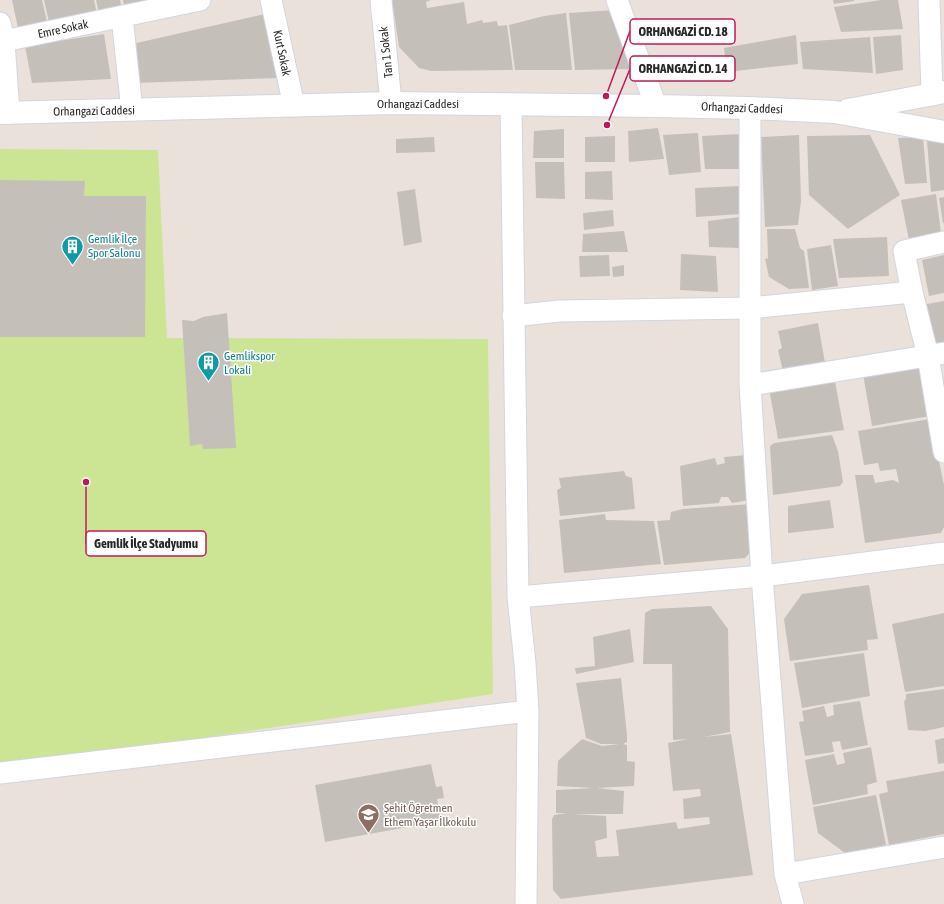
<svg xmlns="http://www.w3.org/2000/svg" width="944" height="904" font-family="'Asap Condensed',sans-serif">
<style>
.pitch{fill:#cce595}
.building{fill:#c5bfba}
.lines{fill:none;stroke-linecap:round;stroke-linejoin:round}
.street-casing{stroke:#d0d5e1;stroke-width:23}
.secondary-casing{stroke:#d0d5e1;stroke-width:24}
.street{stroke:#fff;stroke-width:21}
.secondary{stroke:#fff;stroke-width:22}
.labels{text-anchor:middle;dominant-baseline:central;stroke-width:3;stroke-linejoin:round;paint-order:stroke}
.street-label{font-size:12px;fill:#282828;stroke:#fff}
.culture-label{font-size:12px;fill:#0d838f;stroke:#fff;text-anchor:start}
.education-label{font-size:12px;fill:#785e54;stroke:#fff;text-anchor:start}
.leader{fill:none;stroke:#c2185b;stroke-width:1.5}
.callout-dot{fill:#c2185b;stroke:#fff;stroke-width:1.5}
.callout{fill:#fff;stroke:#c2185b;stroke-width:1.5}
.callout-label{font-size:13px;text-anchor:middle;font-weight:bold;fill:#282828}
</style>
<rect width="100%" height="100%" fill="#eae2da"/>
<path class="pitch" d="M 0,149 L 158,150 L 167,338 L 488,339 L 493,694 L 0,769 Z"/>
<path class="building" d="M 12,0 L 42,0 L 47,22 L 18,28 Z
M 44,0 L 94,0 L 97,14 L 49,22 Z
M 96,0 L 120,0 L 122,10 L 99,13 Z
M 123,0 L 146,0 L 147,5 L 125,9 Z
M 392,0 L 431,0 L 426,2 L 427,8 L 464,2 L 467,24 L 482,20 L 483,23 L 497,21 L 498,26 L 507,25 L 513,70 L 431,71 L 419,68 L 399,47 Z
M 833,0 L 854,0 L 854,1 L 834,4 Z
M 881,0 L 898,0 L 903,29 L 841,32 L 834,7 Z
M 615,10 L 630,69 L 575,70 L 569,13 Z
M 269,13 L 279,78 L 134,83 L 132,44 Z
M 566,13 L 572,70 L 515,70 L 509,25 L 544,16 Z
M 104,34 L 111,79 L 32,83 L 25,46 Z
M 796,35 L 798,64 L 727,72 L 724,48 Z
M 901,35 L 903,70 L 876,74 L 873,37 Z
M 870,37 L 873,73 L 803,69 L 800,42 Z
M 658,128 L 664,159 L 629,162 L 628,131 Z
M 564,129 L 564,158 L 533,158 L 534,131 Z
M 698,133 L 701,172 L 669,175 L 663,135 Z
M 740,134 L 739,169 L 705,169 L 702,136 Z
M 799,135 L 801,201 L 798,225 L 765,227 L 761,137 Z
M 870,135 L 900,195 L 848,229 L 809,195 L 807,136 Z
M 615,136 L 615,162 L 585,162 L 585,137 Z
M 928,136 L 944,136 L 944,190 L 931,192 L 927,141 Z
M 434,137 L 435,152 L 396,153 L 396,139 Z
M 923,137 L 927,183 L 905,184 L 898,138 Z
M 535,162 L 564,162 L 565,199 L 536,198 Z
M 612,171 L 613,200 L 585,199 L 585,172 Z
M 0,180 L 85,181 L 84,196 L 146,196 L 145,337 L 0,337 Z
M 740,186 L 741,214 L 696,217 L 695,188 Z
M 415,189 L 422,242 L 404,246 L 397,192 Z
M 936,194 L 941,233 L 909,240 L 901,200 Z
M 944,197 L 944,223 L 943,223 L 939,198 Z
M 613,210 L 614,226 L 584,230 L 583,213 Z
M 740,217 L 741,248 L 709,247 L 708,221 Z
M 767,229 L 795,229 L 800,248 L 804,251 L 809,288 L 789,289 L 769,277 L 765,259 L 768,258 Z
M 624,231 L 628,252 L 582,252 L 583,234 Z
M 887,237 L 889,276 L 839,278 L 833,239 Z
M 831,245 L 838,286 L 812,290 L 807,249 Z
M 681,254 L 716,256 L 718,292 L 680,290 Z
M 609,255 L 610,276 L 580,277 L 579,256 Z
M 944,255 L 944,293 L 929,296 L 922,260 Z
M 624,265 L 624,276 L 613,277 L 612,267 Z
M 944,301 L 944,343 L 935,345 L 927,304 Z
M 227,313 L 236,448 L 203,449 L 202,444 L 190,446 L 182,320 L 194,321 L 203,317 Z
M 818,323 L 825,363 L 783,371 L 778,350 L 782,348 L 778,331 Z
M 920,365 L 930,416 L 872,426 L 863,374 Z
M 834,376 L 844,430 L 778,439 L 769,388 Z
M 930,419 L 944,485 L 944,527 L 941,533 L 865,543 L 855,475 L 873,475 L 875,483 L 893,480 L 899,483 L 896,469 L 880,471 L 878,463 L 864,465 L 858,431 Z
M 832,435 L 838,451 L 843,482 L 840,486 L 773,495 L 770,446 L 774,443 Z
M 747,455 L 750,500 L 732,503 L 728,497 L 721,497 L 719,503 L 683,506 L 680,466 L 715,458 L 717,465 L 725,463 L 724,457 Z
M 624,471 L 626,476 L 632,478 L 635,509 L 560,516 L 557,490 L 561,488 L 559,478 Z
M 830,500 L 834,528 L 788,533 L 788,506 Z
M 751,504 L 752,550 L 745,558 L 664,565 L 657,521 L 670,520 L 671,512 L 683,509 Z
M 605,514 L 606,520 L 654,521 L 661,564 L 564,573 L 559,520 Z
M 869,585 L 878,639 L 867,640 L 868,650 L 790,661 L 784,619 L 802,594 Z
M 711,606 L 728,629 L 730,732 L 704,737 L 731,734 L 753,875 L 561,899 L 553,890 L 552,819 L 554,815 L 567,813 L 556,813 L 556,790 L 594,788 L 557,786 L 558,761 L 582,739 L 602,746 L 619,744 L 601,744 L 586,738 L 576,683 L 621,678 L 627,735 L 627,742 L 623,744 L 627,745 L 627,761 L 635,762 L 634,786 L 597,788 L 624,791 L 623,814 L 574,814 L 606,816 L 607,838 L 595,841 L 597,857 L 619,856 L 616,830 L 676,822 L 678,829 L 710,824 L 709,817 L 684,819 L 683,799 L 701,796 L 700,789 L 673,791 L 668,743 L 688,739 L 673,740 L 672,664 L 643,664 L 645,613 L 652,609 Z
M 944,613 L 944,686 L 905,692 L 892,624 Z
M 630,629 L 634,662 L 576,674 L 575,668 L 595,666 L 593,637 Z
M 864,653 L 870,696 L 802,708 L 794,663 Z
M 944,689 L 944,727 L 925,731 L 908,730 L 904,702 L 906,698 L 906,694 Z
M 860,701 L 868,745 L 842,750 L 840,741 L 832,742 L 834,752 L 805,756 L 799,722 L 804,721 L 802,711 L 824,706 L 827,717 L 834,715 L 833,705 Z
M 944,738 L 944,763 L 938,764 L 935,740 Z
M 871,747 L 877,782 L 867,785 L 868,794 L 813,805 L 805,760 L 834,754 L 837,765 L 845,763 L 843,753 Z
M 431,764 L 436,787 L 442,786 L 444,798 L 437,799 L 441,821 L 325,842 L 315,785 Z
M 944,771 L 944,834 L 889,845 L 879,794 L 888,792 L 886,781 Z
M 876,795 L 886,845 L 845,853 L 818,833 L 813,807 Z"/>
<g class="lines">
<defs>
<path id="street" d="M 271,0 L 294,106
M 381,0 L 391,103
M 617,0 L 656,106
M 929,0 L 932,95
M 122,17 L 132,110
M 0,23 L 4,41 L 9,113
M 4,41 L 200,0
M 511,104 L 518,597
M 750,108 L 750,385 L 762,576 L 944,553
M 944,242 L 904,251 L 912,292 L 928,356 L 944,452
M 513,316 L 559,311 L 750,308 L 912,292
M 750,385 L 944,353
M 0,773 L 528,711 L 525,663 L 518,597 L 762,576 L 785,874 L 793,904
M 785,874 L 944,847
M 526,904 L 528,711"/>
<path id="secondary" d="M 848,110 L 944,92
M 0,113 L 391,103 L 656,106 L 750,108 L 835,112 L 944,132"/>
</defs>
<use href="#street" class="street-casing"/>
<use href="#secondary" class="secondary-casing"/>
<use href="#street" class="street"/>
<use href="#secondary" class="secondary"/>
</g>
<defs>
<symbol id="building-pin" viewBox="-11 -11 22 30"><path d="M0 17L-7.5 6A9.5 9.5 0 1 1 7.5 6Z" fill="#0f9aa8" stroke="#fff"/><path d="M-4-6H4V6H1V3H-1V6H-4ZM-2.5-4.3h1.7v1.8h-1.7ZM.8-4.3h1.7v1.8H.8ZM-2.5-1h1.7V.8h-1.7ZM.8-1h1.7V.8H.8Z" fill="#fff"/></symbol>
<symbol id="school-pin" viewBox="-11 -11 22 30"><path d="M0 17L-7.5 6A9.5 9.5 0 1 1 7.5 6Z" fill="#8d6e63" stroke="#fff"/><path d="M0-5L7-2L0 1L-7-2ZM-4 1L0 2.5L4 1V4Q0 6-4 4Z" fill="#fff"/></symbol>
</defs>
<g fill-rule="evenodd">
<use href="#building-pin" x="60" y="234" width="25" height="34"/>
<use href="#building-pin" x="196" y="350" width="25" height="34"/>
<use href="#school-pin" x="356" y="802" width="25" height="34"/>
</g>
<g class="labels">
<g class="street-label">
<text transform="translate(63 29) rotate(-12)">Emre Sokak</text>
<text transform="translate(386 52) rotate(-96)">Tan 1 Sokak</text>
<text transform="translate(282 53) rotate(78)">Kurt Sokak</text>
<text x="418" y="104">Orhangazi Caddesi</text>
<text transform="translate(742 108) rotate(2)">Orhangazi Caddesi</text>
<text transform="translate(94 111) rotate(-1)">Orhangazi Caddesi</text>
</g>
<g class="culture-label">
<text x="88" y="239">Gemlik İlçe<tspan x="88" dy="14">Spor Salonu</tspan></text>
<text x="224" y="356">Gemlikspor<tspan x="224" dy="14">Lokali</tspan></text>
</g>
<g class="education-label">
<text x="384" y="808">Şehit Öğretmen<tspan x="384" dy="14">Ethem Yaşar İlkokulu</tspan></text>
</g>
</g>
<path class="leader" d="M606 96L630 31M607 125L630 69M86 482L86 544"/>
<g class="callout-dot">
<circle cx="606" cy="96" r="4"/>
<circle cx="607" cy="125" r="4"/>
<circle cx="86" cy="482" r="4"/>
</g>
<g class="callout">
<rect x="630" y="19" width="105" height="25" rx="4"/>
<rect x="630" y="56" width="105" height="25" rx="4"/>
<rect x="86" y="531" width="120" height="25" rx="4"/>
</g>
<g class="callout-label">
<text x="683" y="36">ORHANGAZİ CD. 18</text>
<text x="683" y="73">ORHANGAZİ CD. 14</text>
<text x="146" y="548">Gemlik İlçe Stadyumu</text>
</g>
</svg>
